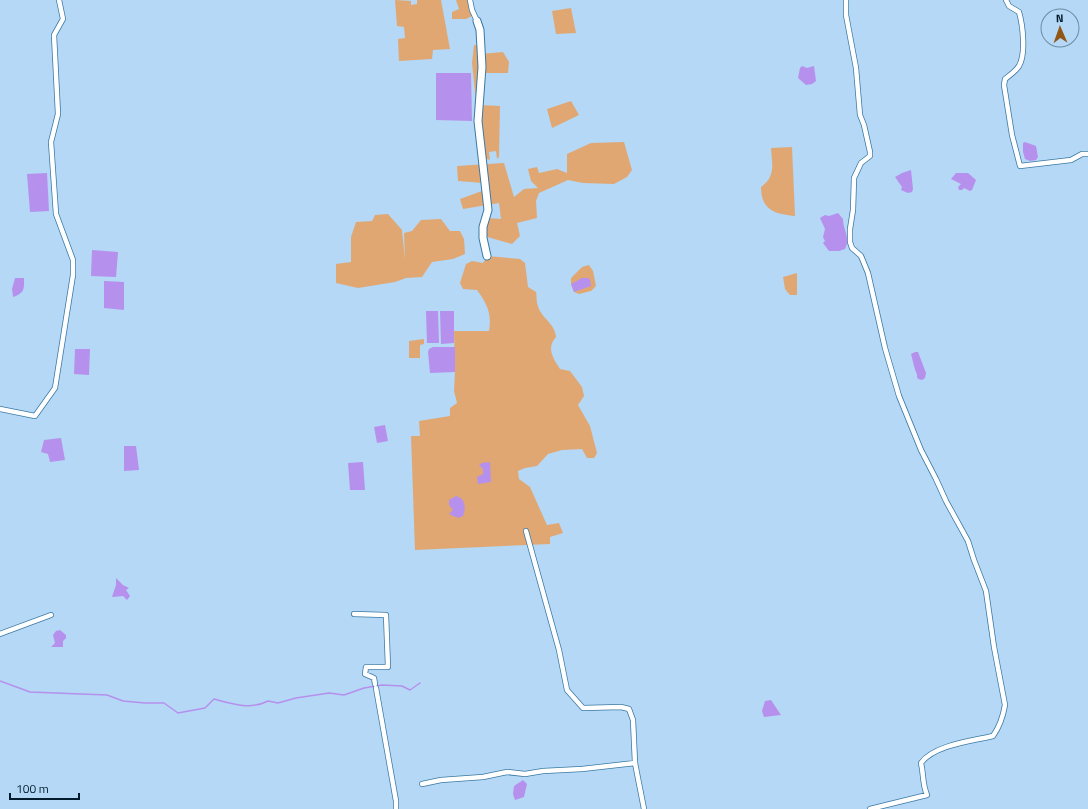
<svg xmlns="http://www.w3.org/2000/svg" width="1088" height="809" font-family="'Titillium Web',sans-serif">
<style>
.green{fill:#e1a773}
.water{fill:#b690ed}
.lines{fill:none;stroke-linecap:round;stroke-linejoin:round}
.stream{stroke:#b690ed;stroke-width:1.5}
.street-casing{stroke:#3a78a3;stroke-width:6}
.secondary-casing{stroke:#3a78a3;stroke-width:9}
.street{stroke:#fff;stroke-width:4.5}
.secondary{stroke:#fff;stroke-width:7}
</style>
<rect width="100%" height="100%" fill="#b4d8f5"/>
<path class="green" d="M 395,0 L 411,1 L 411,5 L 417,4 L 417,0 L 441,0 L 450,49 L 433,50 L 432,59 L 399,61 L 398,39 L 405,38 L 404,27 L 397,26 Z
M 456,0 L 470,0 L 472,16 L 466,19 L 452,19 L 452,12 L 459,9 Z
M 571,8 L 576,33 L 556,34 L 552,11 Z
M 474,45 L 481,46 L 481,54 L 503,52 L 509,62 L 508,73 L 481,73 L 479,105 L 500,106 L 499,157 L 497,159 L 496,151 L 489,152 L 490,160 L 482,157 L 472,63 Z
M 571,101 L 579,115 L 552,128 L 547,109 Z
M 624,142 L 632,170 L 627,177 L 614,184 L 583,183 L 568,180 L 539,193 L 536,201 L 537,218 L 517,223 L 520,236 L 512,244 L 484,236 L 487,218 L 501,219 L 499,203 L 463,209 L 460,199 L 482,191 L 483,183 L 458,181 L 457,166 L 504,163 L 514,197 L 524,189 L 538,188 L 531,181 L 528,169 L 537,167 L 539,173 L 557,169 L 567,173 L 567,154 L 591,143 Z
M 792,147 L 795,216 C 775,214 761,210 761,187 C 776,176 772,165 771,148 Z
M 388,214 L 402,230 L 405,260 L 404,233 L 412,231 L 421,220 L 441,219 L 450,231 L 460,231 L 464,239 L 465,254 L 453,259 L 432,262 L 422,277 L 406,278 L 395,282 L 358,288 L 336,283 L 336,264 L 351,262 L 351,237 L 356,222 L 372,221 L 375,215 Z
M 487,256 L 520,259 L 525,263 L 528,287 L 536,292 C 537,296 536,301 538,306 C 541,318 555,323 556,337 C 546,348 553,358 560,369 L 570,371 L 582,387 L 584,396 L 578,405 L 590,426 L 597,453 L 594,458 L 587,458 L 582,449 L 562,450 L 548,454 L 537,466 L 525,468 L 518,471 L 519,479 L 530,487 L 547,525 L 559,523 L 563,533 L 550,537 L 550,544 L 415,550 L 411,436 L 420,436 L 419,421 L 450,416 L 450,408 L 457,403 L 454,391 L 455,372 L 454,331 L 489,331 C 492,313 487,304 477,290 L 463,289 L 460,283 L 466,264 L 472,261 L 483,263 Z
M 589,265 L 593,271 L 596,286 L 591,291 L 579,294 L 574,292 L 571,284 L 571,278 L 582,267 Z
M 797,273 L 797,295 L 790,295 L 785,289 L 783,277 Z
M 424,339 L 424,344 L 420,345 L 420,358 L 409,358 L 409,341 Z"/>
<path class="water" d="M 802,66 L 807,68 L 814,66 L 816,81 L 812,84 L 806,85 L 798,78 L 800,68 Z
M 436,73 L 471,73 L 472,121 L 436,120 Z
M 1025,142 L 1036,146 L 1038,157 L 1036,160 L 1030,161 L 1025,159 L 1023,152 L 1023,143 Z
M 911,170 L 913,189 L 912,192 L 908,193 L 901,190 L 902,187 L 895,177 L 902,173 Z
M 47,173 L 49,211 L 30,212 L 27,174 Z
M 956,173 L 968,173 L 976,180 L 972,190 L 970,191 L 964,188 L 962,190 L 959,190 L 958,187 L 961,184 L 951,179 Z
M 838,213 L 843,219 C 843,230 851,238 845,249 L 839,251 L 829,251 L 823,243 L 825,241 L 823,237 L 825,229 L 820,218 L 825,215 L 829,216 Z
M 92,250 L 118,252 L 116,277 L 91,276 Z
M 15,278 L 24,278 C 24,289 25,293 13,297 L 12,289 Z
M 582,278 L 588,278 L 590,279 L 591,286 L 574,292 L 571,284 Z
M 104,281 L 124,282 L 124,310 L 104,308 Z
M 426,311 L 438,311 L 439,343 L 427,343 Z
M 440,311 L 454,311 L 454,343 L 441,344 Z
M 433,347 L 455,347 L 455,372 L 430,373 L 428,352 L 429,349 Z
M 75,349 L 90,349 L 89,375 L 74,374 Z
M 915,352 L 918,352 L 926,373 L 925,378 L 922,380 L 918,379 L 917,377 L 917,374 C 915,372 912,357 911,354 Z
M 385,425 L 388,441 L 377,443 L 374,427 Z
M 61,438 L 65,460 L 50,462 L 48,454 L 41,452 L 44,440 Z
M 124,446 L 136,446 L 139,470 L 124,471 Z
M 363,462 L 365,490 L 350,490 L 348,463 Z
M 490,462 L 491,482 L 478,484 L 477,477 L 483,474 L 483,469 L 479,465 L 482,463 Z
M 456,496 C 466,499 466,507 463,516 L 458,518 L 449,514 L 453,510 L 449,505 L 449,500 Z
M 116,578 L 123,585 L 129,588 L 126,590 L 130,596 L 127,600 L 123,596 L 112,597 L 116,585 Z
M 60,630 L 66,635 L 66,638 L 63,641 L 63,647 L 51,647 L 55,643 L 53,635 L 56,631 Z
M 771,700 L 781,715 L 764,717 L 762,711 L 765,701 Z
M 523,780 L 527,784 L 524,797 L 515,800 L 513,794 L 514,786 Z"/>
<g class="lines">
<path class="stream" d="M 0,681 L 30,692 L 107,695 L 123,701 L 145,703 L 164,703 L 178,713 L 205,708 L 214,699 C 232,704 251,710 268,701 L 278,703 L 296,698 L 329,693 L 344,695 L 364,688 L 382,685 L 402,686 L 410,690 L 420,683"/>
<defs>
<path id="street" d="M 470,0 L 472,10 L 477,21
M 846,0 L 846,15 L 856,68 L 860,115 L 864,125 L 870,152 L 870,156 L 861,163 L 854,178 L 853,210 L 850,229 L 850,242 L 852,248 L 861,256 L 868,273 L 885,348 L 899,396 L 921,450 L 936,479 L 946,501 L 968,541 L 974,560 L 986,591 L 994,647 L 1005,705 C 1003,717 1000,726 993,736 C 972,741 934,745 921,763 C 924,776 922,783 927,795 L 870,809
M 1006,0 L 1009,6 L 1019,12 C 1023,26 1026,54 1019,66 C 1015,72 1010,75 1005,79 L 1004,85 L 1012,135 L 1020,166 L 1071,160 L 1082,154 L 1088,154
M 0,409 L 35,416 L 55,388 L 73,275 L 73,260 L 56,214 L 51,142 L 58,114 L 54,35 L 63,19 L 59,0
M 526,531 L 559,650 L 567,690 L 583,708 L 621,707 L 629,709 L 633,720 L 635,763 L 644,809
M 354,614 L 386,615 L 388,667 L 366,667 L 365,674 L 374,678 L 375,684
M 0,634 L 51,615
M 376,688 L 396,801 L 396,809
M 422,784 L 441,780 L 483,777 L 507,772 L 525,774 L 543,771 L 582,769 L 635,763"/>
<path id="secondary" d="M 477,21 L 480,30 L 482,67 L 478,121 L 488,210 L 483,227 L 483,238 L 487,256"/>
</defs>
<use href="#street" class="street-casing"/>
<use href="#secondary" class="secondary-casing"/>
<use href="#street" class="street"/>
<use href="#secondary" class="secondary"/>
</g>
<g transform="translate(1060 28) rotate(358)"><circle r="19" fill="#b4d8f5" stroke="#6d8ca5"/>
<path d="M0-3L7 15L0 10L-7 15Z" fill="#915615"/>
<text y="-6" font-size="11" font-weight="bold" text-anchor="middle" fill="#021b2d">N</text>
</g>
<path d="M10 793v6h69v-6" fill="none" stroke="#021b2d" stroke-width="2"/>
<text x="16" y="793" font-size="12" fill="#021b2d" stroke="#b4d8f5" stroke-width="3" paint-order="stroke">100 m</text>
</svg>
